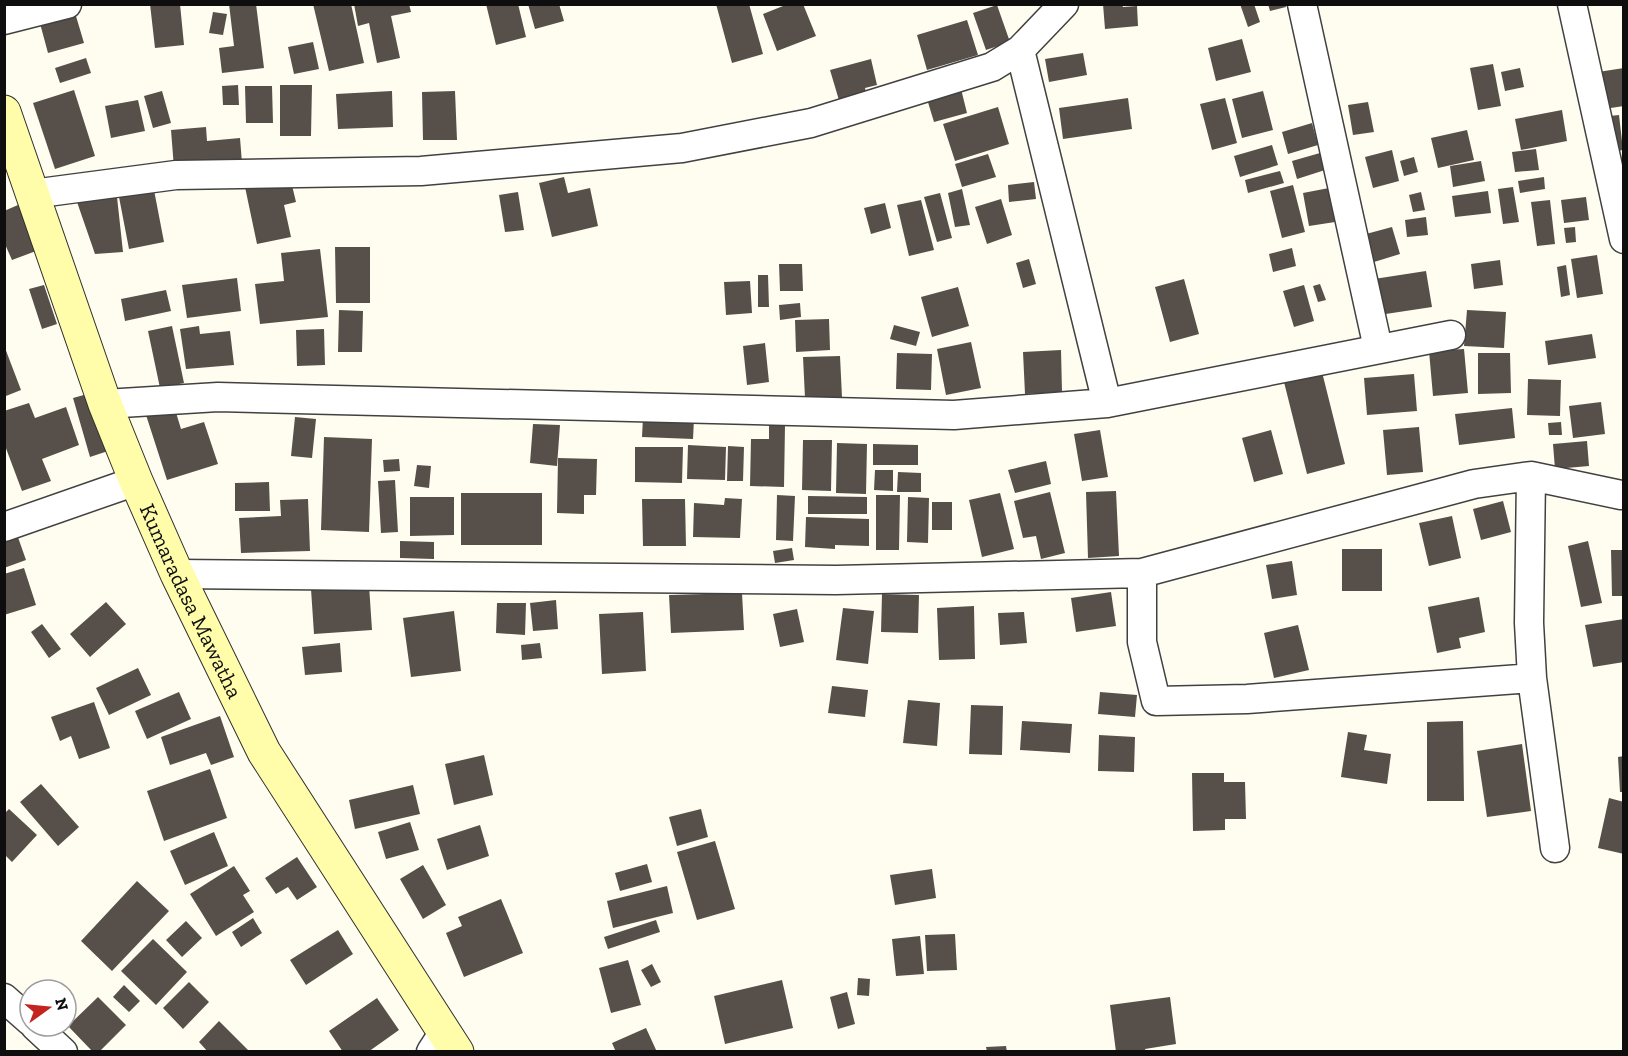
<svg xmlns="http://www.w3.org/2000/svg" width="1628" height="1056" font-family="'Zilla Slab',serif">
<style>
.building{fill:#57504a}
.lines{fill:none;stroke-linecap:round;stroke-linejoin:round}
.street-casing{stroke:#414141;stroke-width:31}
.secondary-casing{stroke:#303030;stroke-width:35}
.street{stroke:#fff;stroke-width:28}
.secondary{stroke:#fffcaa;stroke-width:33}
.labels{text-anchor:middle;dominant-baseline:central;stroke-width:6;stroke-linejoin:round;paint-order:stroke}
.street-label{font-size:22px;fill:#0e0e0e;stroke:#fff}
</style>
<rect width="100%" height="100%" fill="#fffdef"/>
<path class="building" d="M 150,4 L 180,4 L 184,45 L 155,48 Z
M 229,4 L 256,4 L 264,68 L 222,73 L 219,48 L 234,46 Z
M 313,4 L 351,4 L 364,63 L 329,71 Z
M 354,4 L 409,4 L 411,12 L 391,16 L 400,58 L 377,63 L 369,23 L 358,26 Z
M 486,4 L 518,4 L 526,37 L 496,45 Z
M 528,4 L 559,4 L 564,21 L 535,29 Z
M 716,4 L 749,4 L 763,54 L 732,63 Z
M 788,4 L 803,4 L 816,36 L 777,51 L 763,14 Z
M 1103,4 L 1122,4 L 1123,7 L 1137,6 L 1138,26 L 1105,29 Z
M 1240,4 L 1254,4 L 1260,22 L 1248,27 Z
M 1268,4 L 1285,4 L 1286,7 L 1270,11 Z
M 997,5 L 1010,42 L 986,50 L 973,13 Z
M 73,6 L 84,43 L 48,53 L 38,16 Z
M 213,12 L 227,14 L 223,35 L 209,33 Z
M 967,20 L 978,55 L 927,70 L 917,35 Z
M 1242,39 L 1251,72 L 1216,81 L 1208,48 Z
M 313,42 L 319,69 L 294,74 L 288,47 Z
M 1083,53 L 1087,75 L 1049,82 L 1045,59 Z
M 86,58 L 91,73 L 60,83 L 55,68 Z
M 871,59 L 877,85 L 865,88 L 868,100 L 841,107 L 830,70 Z
M 1493,64 L 1501,106 L 1478,110 L 1470,68 Z
M 1520,68 L 1524,87 L 1505,91 L 1501,72 Z
M 1624,68 L 1624,106 L 1604,109 L 1598,72 Z
M 238,85 L 239,105 L 223,105 L 222,86 Z
M 280,85 L 312,85 L 311,136 L 280,136 Z
M 245,86 L 272,86 L 273,123 L 246,123 Z
M 961,89 L 967,113 L 934,122 L 927,99 Z
M 74,90 L 95,156 L 55,169 L 33,103 Z
M 162,91 L 171,123 L 153,128 L 144,96 Z
M 392,91 L 393,127 L 338,129 L 336,94 Z
M 455,91 L 457,140 L 423,140 L 422,92 Z
M 1263,91 L 1273,130 L 1242,138 L 1232,99 Z
M 1128,98 L 1132,129 L 1063,139 L 1059,108 Z
M 1225,98 L 1237,143 L 1212,150 L 1200,104 Z
M 138,100 L 145,131 L 111,138 L 105,106 Z
M 1368,102 L 1374,132 L 1353,135 L 1348,105 Z
M 998,107 L 1009,144 L 955,161 L 943,124 Z
M 1562,110 L 1567,141 L 1521,150 L 1515,119 Z
M 1619,115 L 1623,150 L 1605,153 L 1600,117 Z
M 1312,123 L 1318,145 L 1288,154 L 1282,132 Z
M 206,127 L 207,141 L 240,138 L 242,163 L 174,168 L 171,130 Z
M 1467,130 L 1474,160 L 1438,168 L 1431,138 Z
M 1272,145 L 1278,165 L 1240,177 L 1234,156 Z
M 1536,149 L 1539,170 L 1515,172 L 1512,152 Z
M 1392,150 L 1399,181 L 1373,188 L 1365,157 Z
M 1320,153 L 1325,170 L 1297,179 L 1292,161 Z
M 988,154 L 996,177 L 962,187 L 955,164 Z
M 1414,157 L 1418,172 L 1404,176 L 1400,161 Z
M 1481,161 L 1485,181 L 1453,187 L 1450,166 Z
M 1280,171 L 1284,183 L 1248,193 L 1245,180 Z
M 290,177 L 296,202 L 284,205 L 291,237 L 257,244 L 245,187 Z
M 564,177 L 568,193 L 590,188 L 598,226 L 552,237 L 539,183 Z
M 1544,177 L 1545,189 L 1520,193 L 1518,181 Z
M 1034,182 L 1036,199 L 1009,202 L 1008,185 Z
M 1293,185 L 1305,232 L 1282,238 L 1270,191 Z
M 1513,187 L 1519,222 L 1503,224 L 1498,189 Z
M 1329,188 L 1335,222 L 1309,226 L 1303,193 Z
M 962,189 L 970,225 L 955,227 L 948,193 Z
M 154,190 L 164,242 L 129,249 L 119,197 Z
M 1488,191 L 1491,213 L 1455,217 L 1452,196 Z
M 518,192 L 524,230 L 505,232 L 499,195 Z
M 1421,192 L 1425,210 L 1413,212 L 1409,195 Z
M 940,193 L 952,238 L 937,242 L 924,197 Z
M 117,197 L 123,252 L 95,254 L 77,202 Z
M 1586,197 L 1589,220 L 1564,223 L 1561,200 Z
M 1001,199 L 1012,235 L 987,244 L 975,207 Z
M 921,200 L 934,250 L 909,256 L 897,205 Z
M 1550,200 L 1555,244 L 1537,246 L 1531,202 Z
M 885,203 L 891,228 L 871,234 L 864,208 Z
M 18,205 L 36,251 L 12,260 L 4,242 L 4,211 Z
M 1426,217 L 1428,235 L 1407,237 L 1405,220 Z
M 1392,227 L 1400,254 L 1374,262 L 1366,234 Z
M 1575,227 L 1576,242 L 1566,243 L 1564,228 Z
M 335,247 L 370,247 L 370,303 L 336,303 Z
M 1292,248 L 1296,266 L 1273,272 L 1269,254 Z
M 320,249 L 328,317 L 260,324 L 255,284 L 284,281 L 281,253 Z
M 1597,255 L 1603,294 L 1577,298 L 1571,259 Z
M 1029,259 L 1036,284 L 1023,288 L 1016,263 Z
M 1500,260 L 1503,285 L 1474,289 L 1471,264 Z
M 779,264 L 802,264 L 803,291 L 780,291 Z
M 1566,265 L 1570,295 L 1561,297 L 1557,267 Z
M 1426,271 L 1432,307 L 1379,315 L 1374,279 Z
M 758,275 L 768,275 L 769,307 L 758,307 Z
M 237,278 L 241,311 L 187,318 L 182,285 Z
M 1184,279 L 1199,334 L 1170,342 L 1155,287 Z
M 750,281 L 752,313 L 726,315 L 724,282 Z
M 1320,284 L 1326,300 L 1318,302 L 1313,286 Z
M 44,285 L 57,324 L 42,329 L 29,289 Z
M 1304,285 L 1314,321 L 1294,327 L 1283,291 Z
M 958,287 L 969,326 L 932,337 L 921,297 Z
M 166,290 L 171,311 L 125,321 L 121,299 Z
M 800,303 L 801,317 L 780,320 L 779,305 Z
M 339,310 L 363,311 L 362,352 L 338,352 Z
M 1467,310 L 1506,312 L 1504,348 L 1464,346 Z
M 829,319 L 830,350 L 796,352 L 795,320 Z
M 894,325 L 920,332 L 916,346 L 890,339 Z
M 172,326 L 184,383 L 160,388 L 148,331 Z
M 199,326 L 200,334 L 230,331 L 234,365 L 186,369 L 180,329 Z
M 324,329 L 325,365 L 297,366 L 296,330 Z
M 1592,334 L 1596,358 L 1548,365 L 1545,341 Z
M 971,342 L 981,388 L 946,395 L 937,349 Z
M 765,343 L 769,382 L 747,385 L 743,346 Z
M 5,348 L 21,390 L 6,396 L 5,392 Z
M 1464,349 L 1468,393 L 1433,396 L 1429,351 Z
M 1061,350 L 1062,392 L 1025,394 L 1023,352 Z
M 897,353 L 932,354 L 931,390 L 896,389 Z
M 1478,353 L 1510,353 L 1511,393 L 1478,394 Z
M 840,356 L 842,397 L 805,398 L 803,357 Z
M 1321,368 L 1345,464 L 1307,474 L 1283,378 Z
M 1414,374 L 1417,411 L 1367,415 L 1364,378 Z
M 1528,379 L 1561,380 L 1560,416 L 1527,415 Z
M 91,393 L 108,451 L 90,457 L 73,398 Z
M 1601,402 L 1605,434 L 1573,438 L 1569,406 Z
M 29,403 L 35,418 L 66,407 L 79,445 L 42,459 L 51,481 L 22,491 L 4,443 L 4,411 Z
M 174,406 L 181,429 L 204,422 L 218,464 L 167,480 L 146,415 Z
M 1512,408 L 1515,438 L 1459,445 L 1455,414 Z
M 295,417 L 316,419 L 312,458 L 291,456 Z
M 643,417 L 694,419 L 693,439 L 642,437 Z
M 1561,422 L 1562,435 L 1549,435 L 1548,423 Z
M 533,424 L 560,425 L 557,466 L 530,463 Z
M 769,425 L 785,425 L 784,487 L 750,486 L 751,439 L 769,439 Z
M 1419,427 L 1423,472 L 1387,475 L 1383,430 Z
M 1100,430 L 1108,477 L 1082,481 L 1074,434 Z
M 1271,430 L 1283,474 L 1254,482 L 1242,438 Z
M 324,437 L 372,439 L 369,532 L 321,530 Z
M 803,440 L 832,440 L 831,491 L 802,490 Z
M 1587,441 L 1589,466 L 1555,469 L 1553,444 Z
M 837,443 L 867,444 L 866,494 L 836,493 Z
M 873,444 L 918,445 L 918,465 L 873,465 Z
M 688,445 L 726,447 L 725,480 L 687,479 Z
M 728,446 L 744,447 L 743,481 L 727,481 Z
M 635,447 L 683,447 L 682,483 L 635,482 Z
M 558,458 L 597,459 L 596,495 L 584,495 L 584,514 L 557,513 Z
M 399,459 L 400,471 L 384,472 L 383,460 Z
M 1046,461 L 1051,484 L 1015,493 L 1008,470 Z
M 417,465 L 431,466 L 429,488 L 414,486 Z
M 875,470 L 893,470 L 893,491 L 874,490 Z
M 898,472 L 921,473 L 921,492 L 897,492 Z
M 395,480 L 398,532 L 381,533 L 378,481 Z
M 269,482 L 270,511 L 235,511 L 235,483 Z
M 1116,491 L 1119,556 L 1088,558 L 1086,492 Z
M 1050,492 L 1065,553 L 1041,559 L 1036,536 L 1023,538 L 1014,501 Z
M 461,493 L 542,493 L 542,545 L 461,545 Z
M 1000,493 L 1014,549 L 982,557 L 969,500 Z
M 777,495 L 795,496 L 793,541 L 776,540 Z
M 876,495 L 900,495 L 899,550 L 876,550 Z
M 808,496 L 867,497 L 867,514 L 808,514 Z
M 410,497 L 454,497 L 454,535 L 410,536 Z
M 908,497 L 929,498 L 928,543 L 907,542 Z
M 725,498 L 742,499 L 740,538 L 693,537 L 694,503 L 724,505 Z
M 308,499 L 310,551 L 241,553 L 239,518 L 281,516 L 280,500 Z
M 642,499 L 685,499 L 686,546 L 643,546 Z
M 1503,501 L 1511,532 L 1481,540 L 1473,509 Z
M 932,502 L 952,502 L 952,530 L 932,530 Z
M 1452,516 L 1461,558 L 1429,566 L 1419,523 Z
M 806,517 L 869,519 L 869,546 L 835,545 L 835,549 L 805,547 Z
M 14,526 L 26,560 L 4,568 L 4,530 Z
M 400,541 L 434,542 L 434,559 L 400,558 Z
M 1588,541 L 1602,603 L 1581,607 L 1568,546 Z
M 792,548 L 794,560 L 775,563 L 773,551 Z
M 1342,549 L 1382,549 L 1382,591 L 1342,591 Z
M 1611,550 L 1624,550 L 1624,596 L 1612,596 Z
M 1292,561 L 1297,595 L 1272,599 L 1266,565 Z
M 24,568 L 36,605 L 4,615 L 4,574 Z
M 369,585 L 372,630 L 314,634 L 311,589 Z
M 1111,592 L 1116,626 L 1076,632 L 1071,598 Z
M 742,593 L 744,630 L 671,633 L 669,595 Z
M 882,594 L 919,595 L 918,633 L 881,632 Z
M 1479,597 L 1485,632 L 1459,638 L 1461,648 L 1437,653 L 1428,607 Z
M 556,600 L 558,629 L 533,631 L 530,603 Z
M 106,602 L 126,624 L 90,657 L 70,634 Z
M 497,603 L 526,603 L 525,635 L 496,633 Z
M 974,606 L 975,659 L 939,660 L 937,608 Z
M 843,608 L 874,611 L 868,664 L 836,660 Z
M 797,609 L 804,642 L 780,647 L 773,614 Z
M 454,611 L 461,671 L 411,677 L 403,618 Z
M 643,612 L 646,671 L 602,674 L 599,614 Z
M 1024,612 L 1027,643 L 1000,645 L 998,613 Z
M 1624,619 L 1624,662 L 1593,667 L 1585,625 Z
M 42,624 L 61,649 L 49,658 L 31,632 Z
M 1298,625 L 1309,670 L 1274,678 L 1264,633 Z
M 340,643 L 342,672 L 305,675 L 302,647 Z
M 540,643 L 542,658 L 522,660 L 521,645 Z
M 138,668 L 151,695 L 109,715 L 96,688 Z
M 832,686 L 868,690 L 865,717 L 828,713 Z
M 179,692 L 191,719 L 147,739 L 135,711 Z
M 1100,692 L 1137,695 L 1135,717 L 1098,714 Z
M 908,700 L 940,703 L 937,746 L 903,743 Z
M 94,702 L 110,748 L 79,759 L 71,736 L 60,741 L 51,717 Z
M 971,705 L 1003,706 L 1002,755 L 969,754 Z
M 220,716 L 234,757 L 211,765 L 206,753 L 170,765 L 161,737 Z
M 1022,721 L 1072,724 L 1070,753 L 1020,750 Z
M 1463,721 L 1464,801 L 1427,801 L 1427,722 Z
M 1348,732 L 1367,735 L 1364,750 L 1391,754 L 1387,784 L 1341,777 Z
M 1099,735 L 1135,737 L 1134,772 L 1098,771 Z
M 1522,744 L 1531,811 L 1487,817 L 1477,751 Z
M 484,755 L 493,795 L 454,805 L 445,764 Z
M 1624,756 L 1624,792 L 1620,792 L 1618,757 Z
M 210,769 L 227,818 L 164,841 L 147,791 Z
M 1192,773 L 1224,773 L 1224,782 L 1245,782 L 1246,819 L 1225,819 L 1225,830 L 1193,831 Z
M 41,784 L 79,827 L 58,846 L 20,802 Z
M 413,785 L 420,814 L 355,829 L 349,800 Z
M 1609,798 L 1624,802 L 1624,854 L 1598,848 Z
M 9,809 L 37,835 L 12,862 L 5,855 L 5,813 Z
M 701,809 L 708,837 L 677,846 L 669,817 Z
M 410,822 L 419,850 L 386,859 L 378,832 Z
M 480,825 L 489,856 L 447,870 L 437,839 Z
M 214,832 L 228,866 L 185,885 L 170,851 Z
M 715,841 L 735,909 L 697,920 L 677,852 Z
M 297,857 L 317,887 L 297,900 L 288,887 L 276,894 L 265,878 Z
M 647,864 L 652,882 L 620,891 L 615,873 Z
M 423,865 L 446,905 L 423,919 L 400,879 Z
M 234,866 L 250,891 L 243,895 L 254,912 L 216,936 L 190,894 Z
M 932,869 L 936,898 L 895,905 L 890,875 Z
M 137,881 L 169,911 L 112,971 L 81,941 Z
M 667,886 L 673,913 L 613,928 L 607,901 Z
M 501,899 L 523,953 L 464,977 L 446,933 L 462,926 L 458,917 Z
M 253,918 L 262,933 L 241,947 L 232,932 Z
M 656,920 L 660,932 L 608,949 L 604,937 Z
M 186,921 L 202,938 L 182,957 L 166,940 Z
M 338,930 L 353,954 L 306,985 L 290,960 Z
M 955,934 L 957,970 L 927,971 L 925,935 Z
M 920,936 L 924,974 L 896,976 L 892,939 Z
M 153,939 L 187,972 L 156,1005 L 121,971 Z
M 628,960 L 641,1005 L 611,1013 L 599,968 Z
M 652,964 L 661,982 L 651,987 L 641,970 Z
M 858,978 L 870,979 L 869,996 L 857,995 Z
M 782,980 L 793,1028 L 725,1044 L 714,996 Z
M 189,982 L 209,1002 L 183,1029 L 163,1008 Z
M 124,985 L 140,1001 L 129,1012 L 113,997 Z
M 847,992 L 855,1024 L 838,1029 L 830,997 Z
M 98,997 L 126,1025 L 99,1052 L 93,1052 L 68,1026 Z
M 1170,997 L 1176,1044 L 1145,1049 L 1146,1052 L 1116,1052 L 1110,1005 Z
M 377,998 L 399,1030 L 368,1052 L 343,1052 L 329,1031 Z
M 219,1021 L 250,1052 L 208,1052 L 199,1042 Z
M 646,1028 L 657,1052 L 616,1052 L 612,1043 Z
M 1006,1046 L 1007,1052 L 987,1052 L 986,1047 Z"/>
<g class="lines">
<defs>
<path id="street" d="M 1302,4 L 1378,348
M 1572,4 L 1624,239
M 4,20 L 67,4
M 1020,50 L 1107,403
M 32,194 L 176,175 L 421,171 L 682,148 L 811,123 L 992,67 L 1020,50 L 1064,4
M 105,404 L 218,397 L 954,415 L 1107,403 L 1451,335
M 1531,476 L 1529,623 L 1532,678 L 1555,848
M 4,527 L 136,481
M 1142,573 L 1142,642 L 1156,701 L 1247,699 L 1532,678
M 177,574 L 836,580 L 1142,573 L 1474,484 L 1531,476 L 1621,495
M 4,998 L 30,1021
M 35,1026 L 63,1052
M 431,1052 L 444,1032"/>
<g id="secondary">
<path id="s1" d="M 4,112 L 105,404 L 136,481 L 177,574 L 264,752 L 457,1052"/>
</g>
</defs>
<use href="#street" class="street-casing"/>
<use href="#secondary" class="secondary-casing"/>
<use href="#street" class="street"/>
<use href="#secondary" class="secondary"/>
</g>
<g class="labels">
<g class="street-label">
<text stroke="none"><textPath href="#s1" startOffset="524">Kumaradasa Mawatha</textPath></text>
</g>
</g>
<rect width="1628" height="1056" fill="none" stroke="#0e0e0e" stroke-width="12"/>
<g transform="translate(48 1008) rotate(75)"><circle r="28" fill="#ffffff" stroke="#9f9f9f" stroke-width="1.5"/>
<path d="M0-4.5L10 22L0 15L-10 22Z" fill="#c42420"/>
<text y="-9" font-size="16" font-weight="bold" text-anchor="middle" fill="#0e0e0e">N</text>
</g>
</svg>
